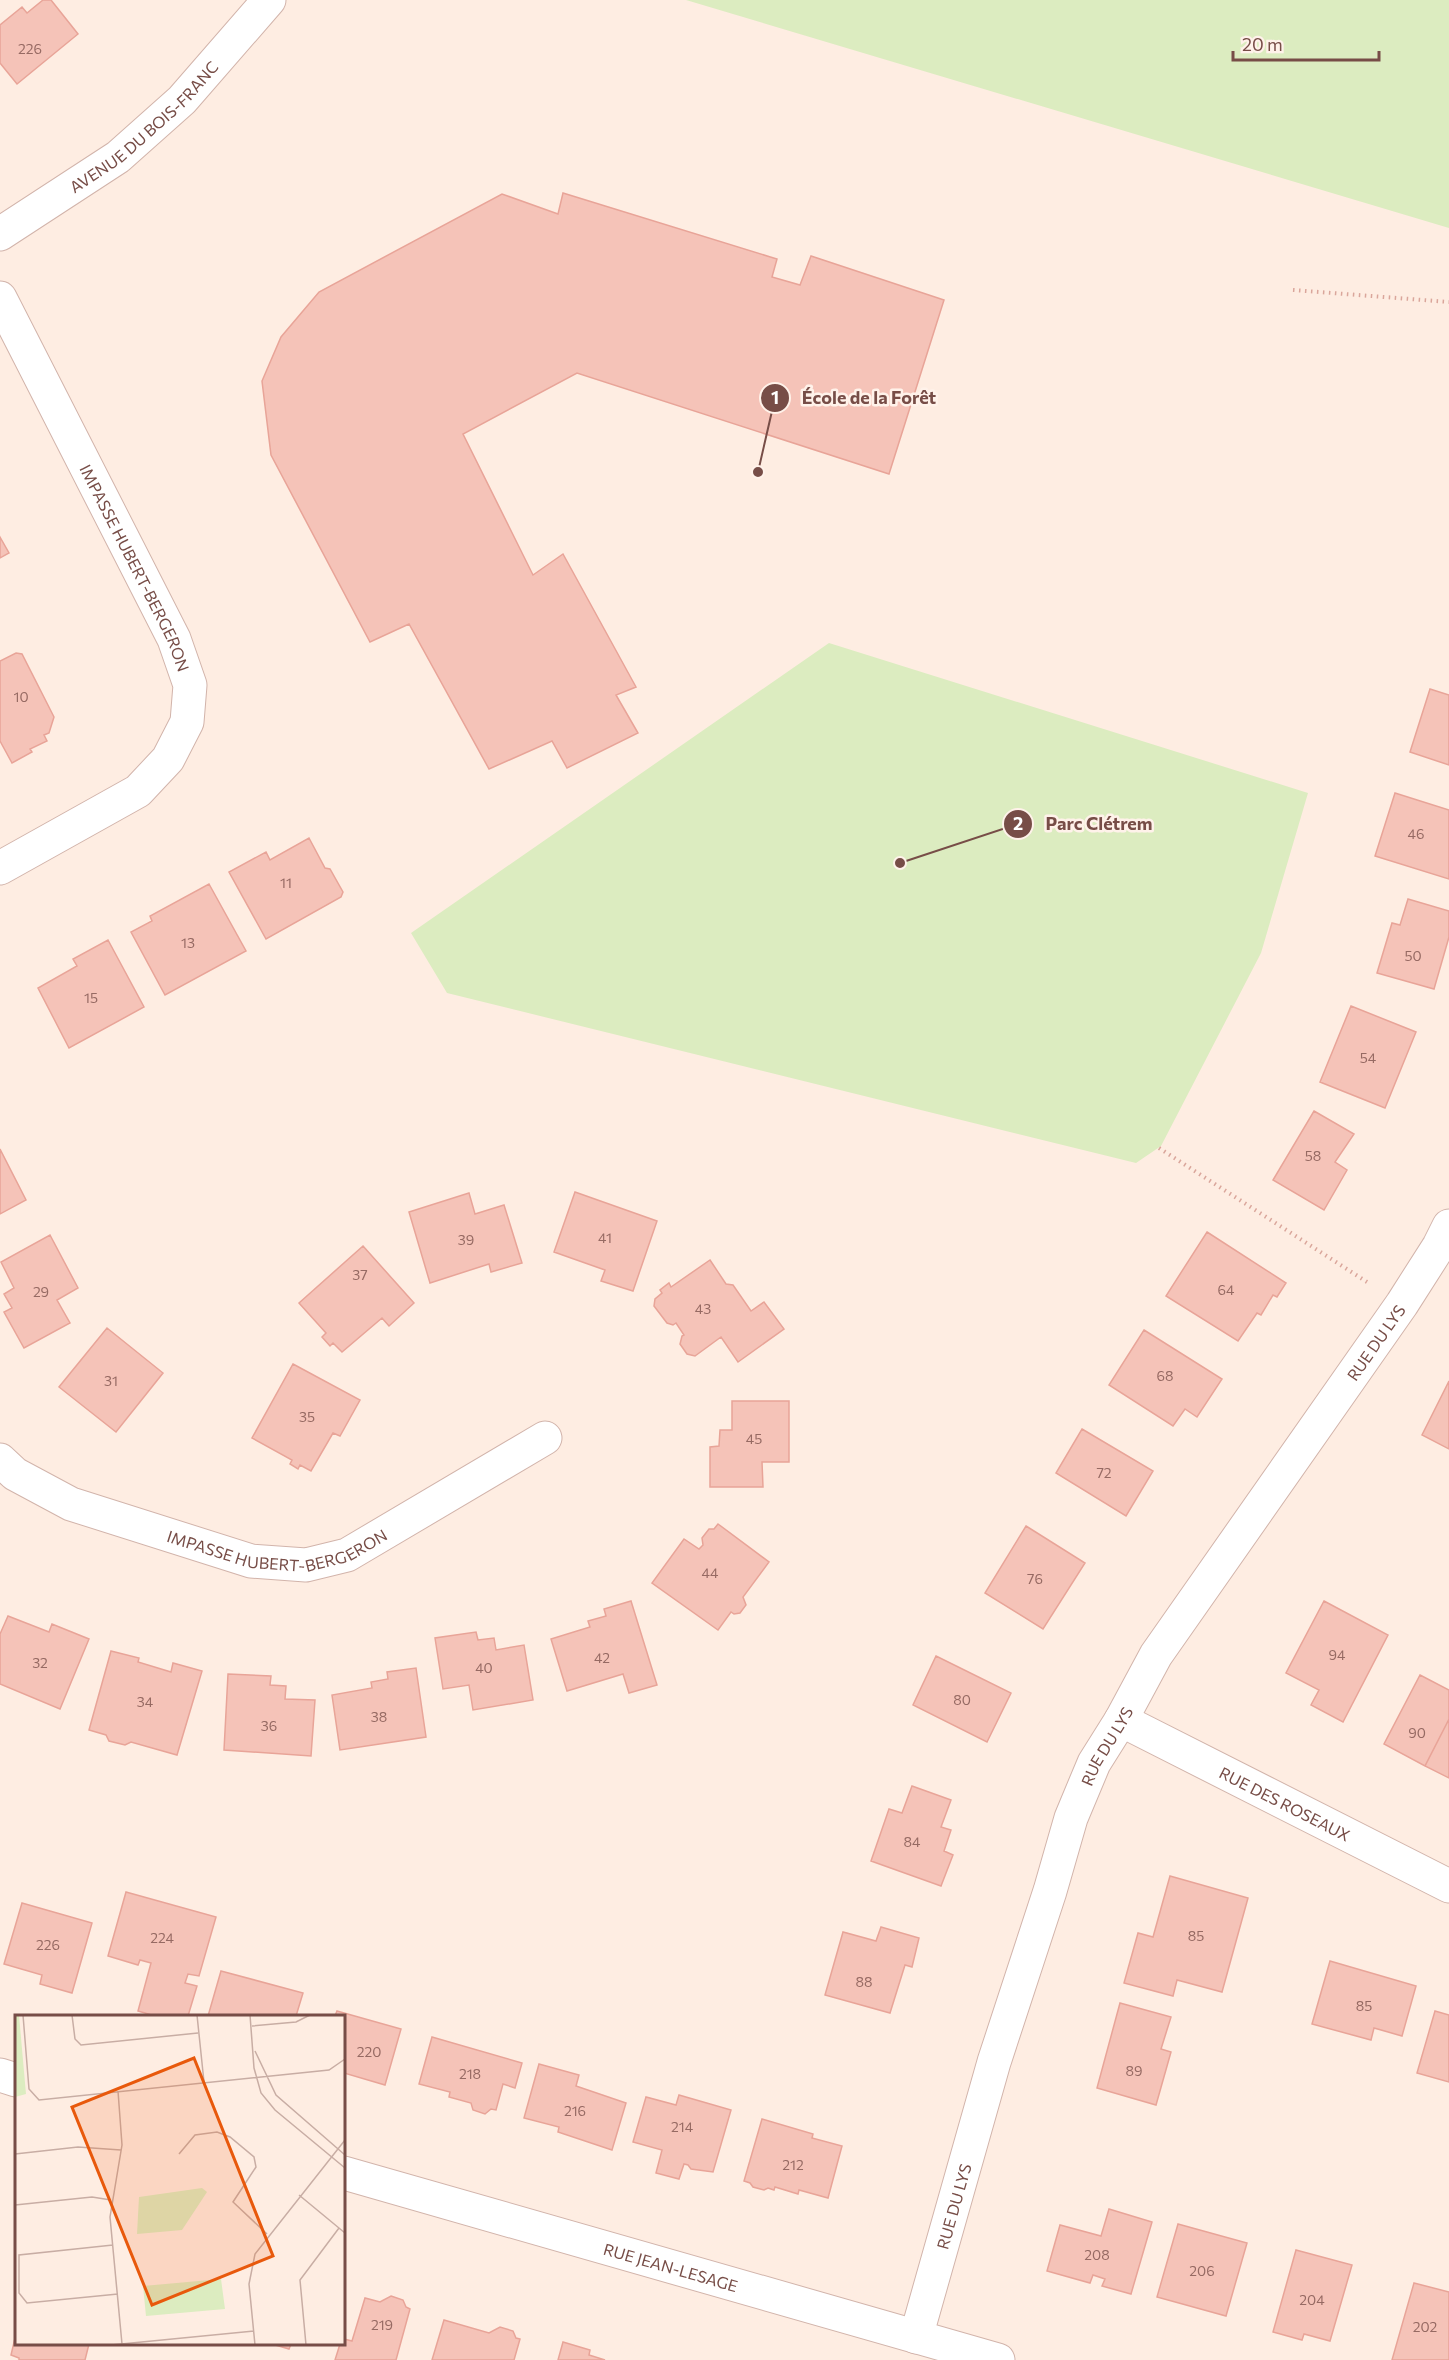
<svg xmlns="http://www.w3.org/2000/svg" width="1449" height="2360" font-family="Commissioner,sans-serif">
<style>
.green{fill:#dcecc0}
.building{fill:#f5c3b8;stroke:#e8a498;stroke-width:1.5}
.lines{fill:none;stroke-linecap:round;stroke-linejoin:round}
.street-casing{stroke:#d2b4ab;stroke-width:35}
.path{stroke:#daa69b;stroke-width:4;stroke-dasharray:1.5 4.5;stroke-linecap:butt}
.street{stroke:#fff;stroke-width:33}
.labels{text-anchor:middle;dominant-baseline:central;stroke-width:5;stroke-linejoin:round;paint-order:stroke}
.number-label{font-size:14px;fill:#966a63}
.street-label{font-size:16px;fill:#774d47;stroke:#fff2ea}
.inset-road{fill:none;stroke:#c8ada4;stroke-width:1.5}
.view{fill:#e8590c;fill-opacity:0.15;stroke:#e8590c;stroke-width:3}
.inset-edge{fill:none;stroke:#774d47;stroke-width:3}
.leader{fill:none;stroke:#774d47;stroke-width:2}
.callout-dot{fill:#774d47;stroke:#fff2ea;stroke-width:2}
.mark-label{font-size:18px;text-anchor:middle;font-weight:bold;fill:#fff}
.callout-label{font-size:18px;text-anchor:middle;font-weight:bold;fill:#774d47;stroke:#fff2ea;stroke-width:5;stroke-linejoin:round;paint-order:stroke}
</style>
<rect width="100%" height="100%" fill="#feede2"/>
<path class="green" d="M 686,0 L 1449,0 L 1449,228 Z
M 829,643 L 1308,793 L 1261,953 L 1161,1146 L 1136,1163 L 447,993 L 411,933 Z"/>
<path class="building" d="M 43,0 L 51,0 L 78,34 L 17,84 L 0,63 L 0,25 L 22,7 L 27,13 Z
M 563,193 L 777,259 L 772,277 L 800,285 L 811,256 L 944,300 L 889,474 L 577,373 L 463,434 L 533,575 L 563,554 L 636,687 L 616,695 L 638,733 L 567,768 L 552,741 L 489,769 L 409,624 L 370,642 L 271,455 L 262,381 L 281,337 L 319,292 L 502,194 L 558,214 Z
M 0,537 L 9,553 L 0,558 Z
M 16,653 L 22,654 L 54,717 L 49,733 L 44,735 L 47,741 L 30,749 L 32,752 L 12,763 L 0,741 L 0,661 Z
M 1430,689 L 1449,695 L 1449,765 L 1410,752 Z
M 1395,793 L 1449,810 L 1449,879 L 1375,856 Z
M 309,838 L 325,868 L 330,869 L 343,892 L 341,897 L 266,939 L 229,872 L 266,852 L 270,860 Z
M 209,884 L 246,951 L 165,995 L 131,932 L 152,921 L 150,916 Z
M 1408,899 L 1449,911 L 1449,937 L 1434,989 L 1377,973 L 1392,923 L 1400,925 Z
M 108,940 L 144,1007 L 69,1048 L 38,988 L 77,966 L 73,959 Z
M 1351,1006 L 1416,1032 L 1385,1108 L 1320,1082 Z
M 1314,1111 L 1354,1134 L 1335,1162 L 1347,1170 L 1324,1210 L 1273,1180 Z
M 0,1149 L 26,1200 L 0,1214 Z
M 575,1192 L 657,1221 L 633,1291 L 601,1281 L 605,1270 L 554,1252 Z
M 469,1193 L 475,1214 L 504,1205 L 522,1263 L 491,1272 L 489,1264 L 430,1283 L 409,1212 Z
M 1207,1232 L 1286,1283 L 1277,1297 L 1273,1295 L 1261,1315 L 1257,1313 L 1238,1341 L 1166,1296 Z
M 50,1235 L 78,1288 L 57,1300 L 70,1323 L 24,1348 L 4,1312 L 12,1308 L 4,1294 L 14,1288 L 1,1262 Z
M 363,1246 L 414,1303 L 389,1326 L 382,1318 L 342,1352 L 333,1343 L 330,1346 L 322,1337 L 326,1333 L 299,1303 Z
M 710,1260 L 726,1284 L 733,1285 L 751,1311 L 764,1302 L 784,1329 L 738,1362 L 721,1337 L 695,1356 L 687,1354 L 680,1344 L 682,1336 L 684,1335 L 676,1323 L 673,1325 L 667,1323 L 654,1306 L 655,1299 L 662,1293 L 660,1290 L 669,1283 L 671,1287 Z
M 107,1328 L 163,1373 L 116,1432 L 59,1387 Z
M 1144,1330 L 1222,1379 L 1197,1417 L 1185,1409 L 1173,1426 L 1109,1385 Z
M 293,1364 L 360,1400 L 340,1436 L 333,1433 L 311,1471 L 300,1465 L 298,1469 L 290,1464 L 292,1460 L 252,1438 Z
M 1449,1381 L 1449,1449 L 1422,1435 Z
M 732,1401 L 789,1401 L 789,1462 L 762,1462 L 763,1487 L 710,1487 L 710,1447 L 719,1446 L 720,1430 L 732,1430 Z
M 1082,1429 L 1153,1471 L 1126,1516 L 1056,1473 Z
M 718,1524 L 769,1562 L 743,1597 L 746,1605 L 740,1613 L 734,1614 L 731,1612 L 718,1630 L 652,1583 L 684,1539 L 699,1549 L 703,1545 L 702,1538 L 709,1529 L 714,1529 Z
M 1026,1526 L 1085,1563 L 1043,1629 L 985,1593 Z
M 631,1601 L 657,1685 L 629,1693 L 623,1674 L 567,1691 L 551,1639 L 590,1627 L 588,1621 L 606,1616 L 604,1609 Z
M 1324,1601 L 1388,1635 L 1343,1722 L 1311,1705 L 1319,1690 L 1286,1673 Z
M 8,1616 L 49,1632 L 52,1624 L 89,1639 L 60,1709 L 0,1684 L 0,1634 Z
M 476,1632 L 478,1640 L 494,1638 L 496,1650 L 524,1645 L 533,1700 L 473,1710 L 469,1685 L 443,1689 L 435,1638 Z
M 111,1651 L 139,1658 L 138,1662 L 171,1672 L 173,1663 L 202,1671 L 177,1755 L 131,1742 L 125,1745 L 109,1741 L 106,1735 L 89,1730 Z
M 936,1656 L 1011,1693 L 987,1742 L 913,1705 Z
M 416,1668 L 426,1737 L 340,1750 L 332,1695 L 372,1688 L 371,1682 L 388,1679 L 387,1672 Z
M 228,1674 L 271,1676 L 270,1685 L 286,1686 L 285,1699 L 315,1700 L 311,1756 L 224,1750 Z
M 1420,1675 L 1449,1690 L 1449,1719 L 1425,1766 L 1384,1744 Z
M 1449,1719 L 1449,1778 L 1425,1766 Z
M 912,1786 L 951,1800 L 941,1827 L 951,1830 L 944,1851 L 953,1855 L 941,1886 L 871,1861 L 889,1809 L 902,1813 Z
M 1170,1876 L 1248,1898 L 1222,1992 L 1177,1980 L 1173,1996 L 1124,1983 L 1138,1933 L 1153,1937 Z
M 126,1892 L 216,1917 L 199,1976 L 188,1974 L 185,1983 L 197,1986 L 188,2016 L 155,2016 L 138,2011 L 151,1963 L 140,1960 L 138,1965 L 108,1956 Z
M 22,1903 L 92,1923 L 72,1993 L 40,1984 L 42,1975 L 4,1964 Z
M 881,1927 L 919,1938 L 912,1967 L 905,1965 L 890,2013 L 825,1995 L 843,1932 L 876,1941 Z
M 1330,1961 L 1416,1986 L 1402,2036 L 1374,2028 L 1371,2040 L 1312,2024 Z
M 221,1971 L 303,1993 L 296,2016 L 208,2016 Z
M 1120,2003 L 1171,2017 L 1161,2049 L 1171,2052 L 1156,2105 L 1097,2088 Z
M 337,2011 L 401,2029 L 385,2085 L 344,2073 L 344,2016 L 335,2016 Z
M 1435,2011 L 1449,2015 L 1449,2082 L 1417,2073 Z
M 432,2037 L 522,2063 L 515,2088 L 503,2084 L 496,2110 L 491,2109 L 485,2114 L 473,2110 L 471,2103 L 449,2097 L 450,2092 L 419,2084 Z
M 539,2064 L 579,2075 L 576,2086 L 626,2103 L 612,2150 L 558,2132 L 559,2127 L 524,2118 Z
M 679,2095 L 731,2110 L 713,2172 L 691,2169 L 688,2165 L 684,2164 L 679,2179 L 656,2173 L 662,2150 L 633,2142 L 646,2097 L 676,2105 Z
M 762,2119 L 813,2134 L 812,2138 L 842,2146 L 828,2198 L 799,2190 L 798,2194 L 775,2187 L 774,2190 L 768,2188 L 764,2190 L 753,2187 L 750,2183 L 744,2181 Z
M 1109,2209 L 1152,2222 L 1131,2294 L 1102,2286 L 1105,2279 L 1093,2275 L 1090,2283 L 1047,2271 L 1060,2225 L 1101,2236 Z
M 1178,2224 L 1247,2243 L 1226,2316 L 1157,2297 Z
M 1296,2250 L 1352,2265 L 1330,2341 L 1304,2334 L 1302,2340 L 1273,2332 Z
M 1414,2283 L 1449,2292 L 1449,2360 L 1392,2360 Z
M 391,2296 L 403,2300 L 406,2307 L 410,2309 L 396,2360 L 335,2360 L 340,2344 L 344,2344 L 344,2339 L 352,2341 L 365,2298 L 380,2302 Z
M 444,2320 L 489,2333 L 500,2327 L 513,2331 L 516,2338 L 520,2339 L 514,2360 L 432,2360 Z
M 16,2334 L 16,2344 L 89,2344 L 85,2360 L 19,2360 L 19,2358 L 11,2355 Z
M 563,2342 L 590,2350 L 589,2355 L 605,2360 L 558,2360 Z
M 272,2344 L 291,2344 L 289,2349 Z"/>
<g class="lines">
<defs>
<g id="street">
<path id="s1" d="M 0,234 L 118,157 L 182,100 L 269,0"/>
<path id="s2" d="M 0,298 L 174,639 L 190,685 L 187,722 L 168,759 L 138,791 L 0,868"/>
<path id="s3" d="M 0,1460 L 15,1474 L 71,1504 L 251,1561 L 306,1565 L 347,1555 L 545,1438"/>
<path id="s4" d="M 1121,1720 L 1449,1886"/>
<path d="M 0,2075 L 16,2080"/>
<path id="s5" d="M 344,2173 L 998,2360"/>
<path id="s6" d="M 916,2337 L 994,2062 L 1050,1891 L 1071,1818 L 1094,1763 L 1121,1720 L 1156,1655 L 1402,1304 L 1439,1246 L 1449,1226"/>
</g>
</defs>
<use href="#street" class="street-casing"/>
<path class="path" d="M 1293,290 L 1449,302
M 1159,1148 L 1367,1282"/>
<use href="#street" class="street"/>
</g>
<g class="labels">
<g class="number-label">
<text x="30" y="48">226</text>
<text x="21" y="696">10</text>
<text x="1416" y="833">46</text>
<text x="286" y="882">11</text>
<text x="188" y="942">13</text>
<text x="1413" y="955">50</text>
<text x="91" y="997">15</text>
<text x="1368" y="1057">54</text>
<text x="1313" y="1155">58</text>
<text x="605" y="1237">41</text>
<text x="466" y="1239">39</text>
<text x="360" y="1274">37</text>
<text x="1226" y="1289">64</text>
<text x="41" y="1291">29</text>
<text x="703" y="1308">43</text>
<text x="1165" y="1375">68</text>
<text x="111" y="1380">31</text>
<text x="307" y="1416">35</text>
<text x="754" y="1438">45</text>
<text x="1104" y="1472">72</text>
<text x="710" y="1572">44</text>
<text x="1035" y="1578">76</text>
<text x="1337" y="1654">94</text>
<text x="602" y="1657">42</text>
<text x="40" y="1662">32</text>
<text x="484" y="1667">40</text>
<text x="962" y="1699">80</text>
<text x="145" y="1701">34</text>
<text x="379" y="1716">38</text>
<text x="269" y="1725">36</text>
<text x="1417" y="1732">90</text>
<text x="912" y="1841">84</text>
<text x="1196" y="1935">85</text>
<text x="162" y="1937">224</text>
<text x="48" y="1944">226</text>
<text x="864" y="1981">88</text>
<text x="1364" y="2005">85</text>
<text x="369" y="2051">220</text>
<text x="1134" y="2070">89</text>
<text x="470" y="2073">218</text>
<text x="575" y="2110">216</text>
<text x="682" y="2126">214</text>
<text x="793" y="2164">212</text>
<text x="1097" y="2254">208</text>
<text x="1202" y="2270">206</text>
<text x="1312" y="2299">204</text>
<text x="382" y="2324">219</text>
<text x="1425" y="2326">202</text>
</g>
<g class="street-label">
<text stroke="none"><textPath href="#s1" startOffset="180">AVENUE DU BOIS-FRANC</textPath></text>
<text stroke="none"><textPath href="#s2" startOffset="302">IMPASSE HUBERT-BERGERON</textPath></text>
<text stroke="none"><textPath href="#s6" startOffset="1108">RUE DU LYS</textPath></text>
<text stroke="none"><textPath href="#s3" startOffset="300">IMPASSE HUBERT-BERGERON</textPath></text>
<text stroke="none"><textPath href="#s6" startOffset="622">RUE DU LYS</textPath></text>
<text stroke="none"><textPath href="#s4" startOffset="184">RUE DES ROSEAUX</textPath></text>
<text stroke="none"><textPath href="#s6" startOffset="136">RUE DU LYS</textPath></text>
<text stroke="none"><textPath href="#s5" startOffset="340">RUE JEAN-LESAGE</textPath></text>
</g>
</g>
<g transform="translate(15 2015)">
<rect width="330" height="330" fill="#feede2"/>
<path d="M 0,0 L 4,0 L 11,79 L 0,82 ZM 187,173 L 192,177 L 167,215 L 122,219 L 124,182 ZM 206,264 L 210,294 L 131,301 L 128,271 Z" fill="#dcecc0"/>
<path class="inset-road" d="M 8,0 L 14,74 L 24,85 L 314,55 L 330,44M 57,0 L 60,24 L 66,30 L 183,18M 182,0 L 189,67M 235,0 L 239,53 L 246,78 L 260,95 L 330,153M 237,11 L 281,7 L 295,0M 240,36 L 261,80 L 330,140M 103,76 L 107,130 L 95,202 L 107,329M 0,139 L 63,132 L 106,135M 164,139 L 180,120 L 202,117 L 215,122 L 239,142 L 241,152 L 218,187 L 252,219M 284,180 L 330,218M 0,190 L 77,182 L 96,185M 98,230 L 4,240 L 4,278 L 12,288 L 103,279M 96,330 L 239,316M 240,330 L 234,269 L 240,239 L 330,125M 291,330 L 285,265 L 324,213"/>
<path class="view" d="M 179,43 L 258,241 L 137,290 L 57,92 Z"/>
<rect width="330" height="330" class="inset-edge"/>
</g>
<path class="leader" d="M758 472L775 398M900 863L1018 824"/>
<g class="callout-dot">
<circle cx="758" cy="472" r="6"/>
<circle cx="900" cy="863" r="6"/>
<circle cx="775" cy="398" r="15"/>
<circle cx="1018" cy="824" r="15"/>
</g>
<g class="mark-label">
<text x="775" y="404">1</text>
<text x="1018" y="830">2</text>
</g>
<g class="callout-label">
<text x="869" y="404">École de la Forêt</text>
<text x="1099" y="830">Parc Clétrem</text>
</g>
<path d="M1233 51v9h146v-9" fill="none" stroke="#774d47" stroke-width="3"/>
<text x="1242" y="51" font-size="18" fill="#774d47" stroke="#fff2ea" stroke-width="4.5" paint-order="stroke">20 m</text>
</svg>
